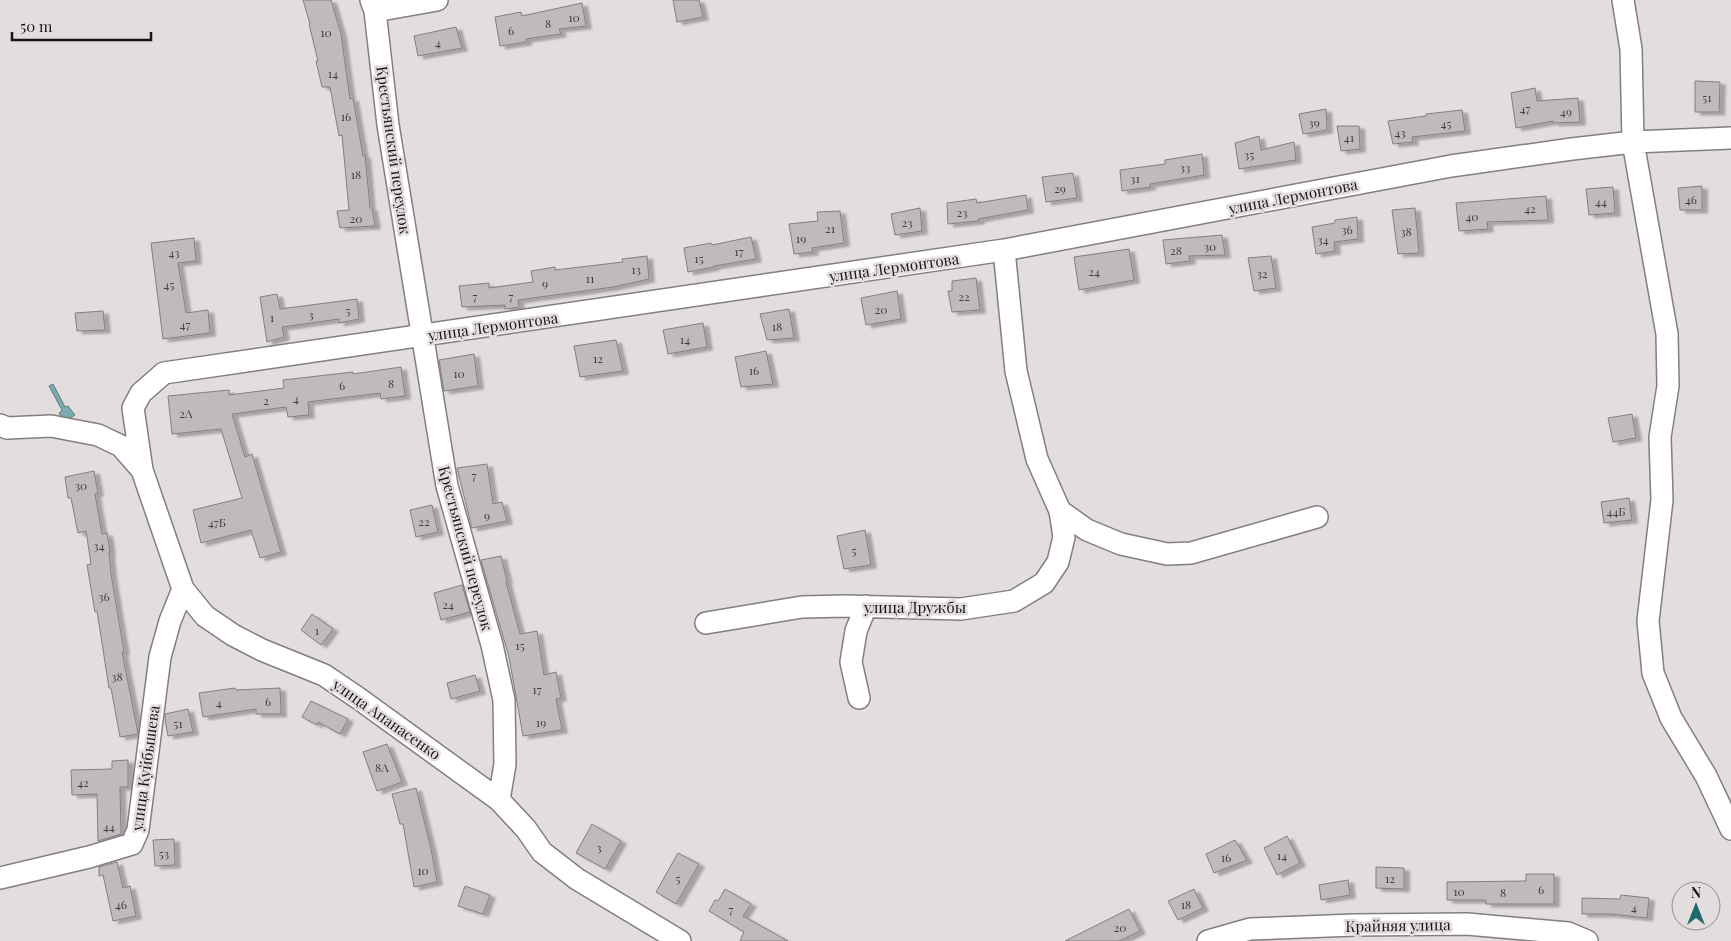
<svg xmlns="http://www.w3.org/2000/svg" width="1731" height="941" font-family="'Playfair Display',serif">
<style>
.water{fill:#79abaf;stroke:#5c7e81}
.building{fill:#c0babc;stroke:#847e80;filter:url(#shadow)}
.lines{fill:none;stroke-linecap:round;stroke-linejoin:round}
.minor-casing{stroke:#837e7f;stroke-width:24}
.minor{stroke:#fff;stroke-width:21}
.labels{text-anchor:middle;dominant-baseline:central;stroke-width:5;stroke-linejoin:round;paint-order:stroke}
.number-label{font-size:12px;fill:#413e40}
.street-label{font-size:15px;fill:#171516;stroke:#e3ddde}
</style>
<defs>
<filter id="shadow"><feDropShadow dx="5.5" dy="3" stdDeviation="1" flood-color="#0004"/></filter>
</defs>
<rect width="100%" height="100%" fill="#e3ddde"/>
<path class="water" d="M 53,384 L 65,407 L 68,406 L 75,415 L 64,422 L 59,413 L 62,410 L 49,386 Z"/>
<path class="building" d="M 303,0 L 331,0 L 341,34 L 350,99 L 353,98 L 363,156 L 365,155 L 370,208 L 372,208 L 375,226 L 340,228 L 337,211 L 349,210 L 342,135 L 339,136 L 330,87 L 322,87 L 316,61 L 318,61 L 309,24 L 310,24 Z
M 673,0 L 699,0 L 703,17 L 677,22 Z
M 582,3 L 586,26 L 559,29 L 561,34 L 526,39 L 526,42 L 500,46 L 495,17 L 521,12 L 522,16 Z
M 456,27 L 462,48 L 418,56 L 414,36 Z
M 1695,81 L 1720,82 L 1719,112 L 1695,112 Z
M 1535,88 L 1537,101 L 1578,98 L 1580,122 L 1553,123 L 1553,121 L 1516,128 L 1511,93 Z
M 1326,109 L 1327,130 L 1303,134 L 1299,114 Z
M 1462,110 L 1465,131 L 1412,137 L 1413,142 L 1393,144 L 1388,121 L 1426,116 L 1426,114 Z
M 1337,126 L 1359,126 L 1360,149 L 1341,151 Z
M 1259,136 L 1261,150 L 1294,142 L 1296,160 L 1239,169 L 1235,143 Z
M 1202,154 L 1204,175 L 1150,184 L 1150,187 L 1122,191 L 1120,170 L 1165,164 L 1165,160 Z
M 1073,173 L 1077,198 L 1046,202 L 1042,177 Z
M 1702,186 L 1702,210 L 1680,210 L 1678,188 Z
M 1613,187 L 1615,213 L 1589,215 L 1586,189 Z
M 1026,195 L 1028,210 L 978,219 L 979,221 L 948,224 L 947,203 L 976,199 L 977,203 Z
M 1546,196 L 1548,220 L 1487,222 L 1488,229 L 1459,231 L 1456,203 Z
M 920,208 L 922,231 L 895,235 L 891,214 Z
M 1415,208 L 1419,253 L 1398,254 L 1392,210 Z
M 840,211 L 844,243 L 812,248 L 813,252 L 794,254 L 789,224 L 818,221 L 817,212 Z
M 1357,217 L 1358,239 L 1334,242 L 1335,251 L 1316,254 L 1312,227 L 1335,223 L 1335,220 Z
M 1222,235 L 1225,255 L 1189,256 L 1190,261 L 1166,264 L 1163,240 Z
M 751,237 L 756,259 L 714,266 L 714,267 L 688,272 L 684,248 L 711,243 L 712,245 Z
M 194,238 L 196,261 L 178,263 L 186,313 L 208,310 L 210,333 L 163,339 L 151,243 Z
M 1129,249 L 1134,280 L 1079,290 L 1074,257 Z
M 647,256 L 649,279 L 613,287 L 518,300 L 519,307 L 505,309 L 505,305 L 462,307 L 459,286 L 489,283 L 489,288 L 533,282 L 531,271 L 555,267 L 555,270 L 623,262 L 622,259 Z
M 1271,256 L 1276,288 L 1254,291 L 1248,258 Z
M 976,278 L 980,310 L 952,312 L 948,291 L 952,291 L 952,281 Z
M 897,291 L 901,319 L 866,325 L 861,298 Z
M 277,294 L 280,309 L 357,299 L 359,319 L 339,323 L 339,319 L 282,327 L 284,337 L 267,342 L 260,297 Z
M 789,309 L 794,338 L 767,340 L 760,314 Z
M 103,311 L 105,330 L 77,331 L 75,313 Z
M 703,323 L 707,347 L 668,354 L 663,330 Z
M 616,340 L 623,371 L 580,377 L 574,346 Z
M 766,351 L 773,384 L 741,387 L 735,357 Z
M 474,354 L 478,386 L 444,391 L 439,360 Z
M 401,367 L 405,396 L 381,399 L 380,393 L 308,402 L 309,415 L 288,417 L 286,407 L 232,414 L 245,457 L 252,454 L 281,552 L 260,558 L 251,530 L 201,543 L 193,510 L 242,498 L 221,429 L 172,434 L 168,396 L 229,390 L 229,395 L 284,388 L 283,380 L 353,372 L 353,374 Z
M 1632,414 L 1636,438 L 1613,442 L 1608,418 Z
M 487,464 L 493,504 L 502,502 L 507,521 L 472,528 L 457,468 Z
M 94,471 L 98,493 L 95,494 L 102,534 L 107,533 L 110,552 L 109,552 L 111,574 L 124,652 L 122,652 L 138,733 L 138,734 L 120,737 L 111,688 L 109,688 L 97,611 L 95,612 L 87,565 L 91,564 L 86,531 L 78,533 L 71,498 L 68,498 L 65,477 Z
M 1629,498 L 1632,520 L 1604,523 L 1601,502 Z
M 432,505 L 438,532 L 416,537 L 410,510 Z
M 865,530 L 871,565 L 844,569 L 837,536 Z
M 501,556 L 507,581 L 506,582 L 520,634 L 537,631 L 544,675 L 556,672 L 561,698 L 556,699 L 562,730 L 523,736 L 509,657 L 481,560 Z
M 462,585 L 470,612 L 441,620 L 434,593 Z
M 312,614 L 333,629 L 321,645 L 301,630 Z
M 475,675 L 480,691 L 451,699 L 447,683 Z
M 235,688 L 236,690 L 280,688 L 281,714 L 256,714 L 256,709 L 203,717 L 199,693 Z
M 311,701 L 348,719 L 340,734 L 318,722 L 317,725 L 302,717 Z
M 188,709 L 193,732 L 168,736 L 165,719 L 165,714 Z
M 387,744 L 402,782 L 377,791 L 363,752 Z
M 128,760 L 128,787 L 120,787 L 121,834 L 98,841 L 97,794 L 72,795 L 71,770 L 112,769 L 112,761 Z
M 416,788 L 431,849 L 437,882 L 414,887 L 403,824 L 400,824 L 392,794 Z
M 592,824 L 621,841 L 605,869 L 576,853 Z
M 1287,836 L 1300,863 L 1277,875 L 1264,848 Z
M 174,839 L 175,865 L 155,866 L 153,840 Z
M 1235,840 L 1247,860 L 1214,873 L 1206,854 Z
M 678,853 L 699,864 L 676,904 L 656,892 Z
M 117,862 L 123,888 L 130,886 L 136,916 L 113,921 L 103,875 L 99,876 L 99,867 Z
M 1376,867 L 1404,868 L 1404,889 L 1376,888 Z
M 1526,874 L 1554,874 L 1554,904 L 1486,904 L 1486,900 L 1447,900 L 1447,882 L 1526,881 Z
M 1348,880 L 1350,895 L 1321,900 L 1319,885 Z
M 465,886 L 490,895 L 483,914 L 458,906 Z
M 725,889 L 751,904 L 743,916 L 788,941 L 740,941 L 744,932 L 709,911 L 715,900 L 718,901 Z
M 1194,889 L 1203,908 L 1178,920 L 1168,901 Z
M 1621,895 L 1649,898 L 1647,918 L 1611,914 L 1582,914 L 1582,898 L 1620,899 Z
M 1129,909 L 1140,931 L 1119,941 L 1065,941 Z"/>
<g class="lines">
<defs>
<path id="minor" d="M 371,0 L 375,11 L 388,125 L 447,486 L 492,645 L 504,700 L 505,764 L 499,800
M 1623,0 L 1631,49 L 1633,142 L 1667,334 L 1668,386 L 1660,437 L 1662,500 L 1648,621 L 1653,673 L 1671,718 L 1706,776 L 1731,829
M 375,11 L 437,0
M 0,425 L 7,428 L 51,426 L 98,435 L 121,446 L 142,470
M 1060,511 L 1087,530 L 1121,544 L 1167,554 L 1191,553 L 1317,517
M 706,623 L 802,607 L 845,606 L 961,609 L 1014,601 L 1044,583 L 1058,562 L 1064,537 L 1060,511 L 1037,459 L 1016,371 L 1004,250
M 859,698 L 851,662 L 856,631 L 866,606
M 0,878 L 89,857 L 132,844 L 138,830 L 160,657 L 170,621 L 183,589
M 680,941 L 577,879 L 542,852 L 526,829 L 499,800 L 358,698 L 324,675 L 262,650 L 233,635 L 205,616 L 183,589 L 142,470 L 133,408 L 141,393 L 164,373 L 1004,250 L 1451,166 L 1572,149 L 1633,142 L 1731,138
M 1208,941 L 1250,929 L 1354,925 L 1467,924 L 1568,933 L 1587,941"/>
</defs>
<use href="#minor" class="minor-casing"/>
<use href="#minor" class="minor"/>
</g>
<g class="labels">
<g class="number-label">
<text x="574" y="17">10</text>
<text x="548" y="23">8</text>
<text x="511" y="30">6</text>
<text x="326" y="32">10</text>
<text x="438" y="42">4</text>
<text x="333" y="73">14</text>
<text x="1707" y="97">51</text>
<text x="1525" y="108">47</text>
<text x="1566" y="111">49</text>
<text x="346" y="116">16</text>
<text x="1314" y="122">39</text>
<text x="1446" y="123">45</text>
<text x="1400" y="132">43</text>
<text x="1349" y="137">41</text>
<text x="1249" y="154">35</text>
<text x="1185" y="167">33</text>
<text x="356" y="174">18</text>
<text x="1135" y="178">31</text>
<text x="1060" y="188">29</text>
<text x="1691" y="199">46</text>
<text x="1601" y="201">44</text>
<text x="1530" y="208">42</text>
<text x="962" y="212">23</text>
<text x="1472" y="216">40</text>
<text x="356" y="218">20</text>
<text x="907" y="222">23</text>
<text x="830" y="228">21</text>
<text x="1347" y="229">36</text>
<text x="1406" y="231">38</text>
<text x="801" y="238">19</text>
<text x="1323" y="239">34</text>
<text x="1210" y="246">30</text>
<text x="1176" y="250">28</text>
<text x="739" y="251">17</text>
<text x="174" y="252">43</text>
<text x="699" y="258">15</text>
<text x="636" y="269">13</text>
<text x="1094" y="271">24</text>
<text x="1262" y="273">32</text>
<text x="590" y="278">11</text>
<text x="545" y="283">9</text>
<text x="169" y="284">45</text>
<text x="475" y="296">7</text>
<text x="511" y="296">7</text>
<text x="964" y="296">22</text>
<text x="881" y="309">20</text>
<text x="348" y="310">5</text>
<text x="311" y="314">3</text>
<text x="272" y="317">1</text>
<text x="185" y="324">47</text>
<text x="777" y="326">18</text>
<text x="685" y="339">14</text>
<text x="598" y="358">12</text>
<text x="754" y="370">16</text>
<text x="459" y="373">10</text>
<text x="391" y="383">8</text>
<text x="342" y="385">6</text>
<text x="296" y="398">4</text>
<text x="266" y="400">2</text>
<text x="186" y="413">2А</text>
<text x="474" y="475">7</text>
<text x="81" y="485">30</text>
<text x="1616" y="511">44Б</text>
<text x="487" y="515">9</text>
<text x="424" y="521">22</text>
<text x="217" y="522">47Б</text>
<text x="99" y="545">34</text>
<text x="854" y="550">5</text>
<text x="104" y="596">36</text>
<text x="448" y="604">24</text>
<text x="317" y="630">1</text>
<text x="520" y="645">15</text>
<text x="117" y="676">38</text>
<text x="537" y="689">17</text>
<text x="268" y="701">6</text>
<text x="219" y="702">4</text>
<text x="541" y="722">19</text>
<text x="178" y="723">51</text>
<text x="382" y="767">8А</text>
<text x="83" y="782">42</text>
<text x="109" y="826">44</text>
<text x="599" y="847">3</text>
<text x="164" y="853">53</text>
<text x="1282" y="855">14</text>
<text x="1226" y="857">16</text>
<text x="423" y="870">10</text>
<text x="678" y="878">5</text>
<text x="1390" y="878">12</text>
<text x="1541" y="889">6</text>
<text x="1459" y="891">10</text>
<text x="1503" y="892">8</text>
<text x="121" y="904">46</text>
<text x="1186" y="904">18</text>
<text x="1634" y="907">4</text>
<text x="731" y="909">7</text>
<text x="1120" y="927">20</text>
</g>
<g class="street-label">
<text transform="translate(394 150) rotate(82)">Крестьянский переулок</text>
<text transform="translate(1293 196) rotate(-11)">улица Лермонтова</text>
<text transform="translate(894 267) rotate(-8)">улица Лермонтова</text>
<text transform="translate(493 326) rotate(-8)">улица Лермонтова</text>
<text transform="translate(466 548) rotate(75)">Крестьянский переулок</text>
<text x="915" y="607">улица Дружбы</text>
<text transform="translate(387 719) rotate(35)">улица Апанасенко</text>
<text transform="translate(145 768) rotate(-82)">улица Куйбышева</text>
<text transform="translate(1398 925) rotate(-1)">Крайняя улица</text>
</g>
</g>
<g transform="translate(1696 906)"><circle r="24" fill="#e3ddde" stroke="#918d8e"/>
<path d="M0-4L9 19L0 12L-9 19Z" fill="#1c696e"/>
<text y="-8" font-size="14" font-weight="bold" text-anchor="middle" fill="#171516">N</text>
</g>
<path d="M12 32v8h139v-8" fill="none" stroke="#171516" stroke-width="2.5"/>
<text x="20" y="32" font-size="15" fill="#171516" stroke="#e3ddde" stroke-width="4" paint-order="stroke">50 m</text>
</svg>
